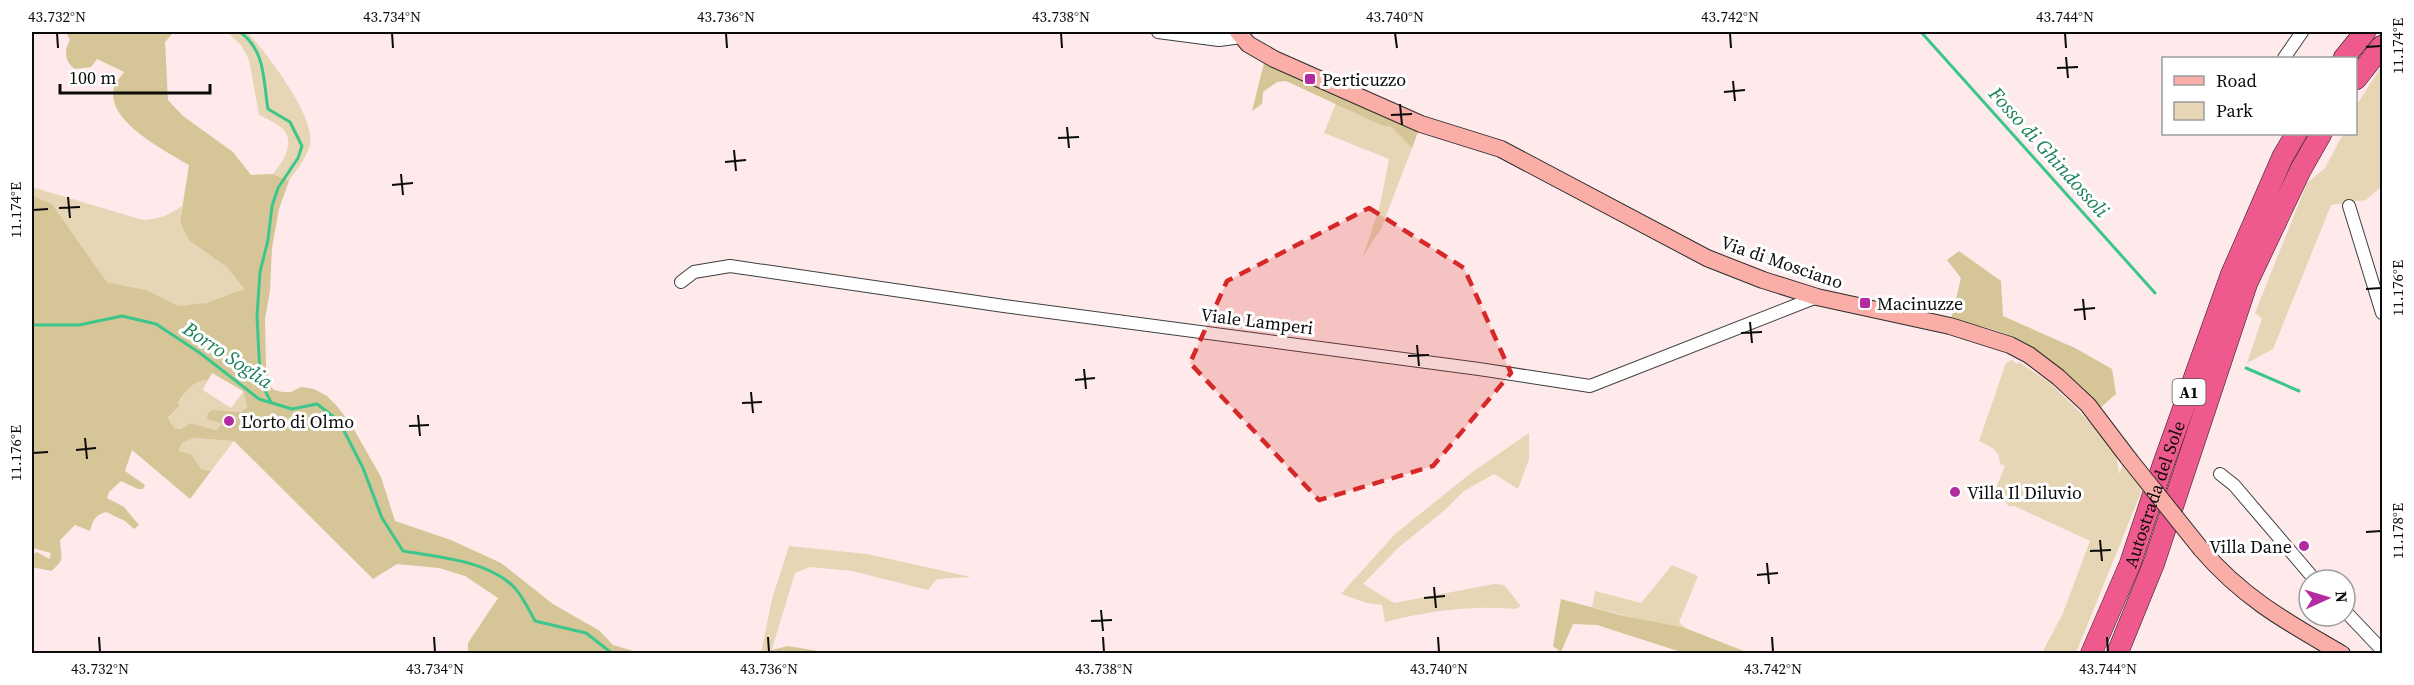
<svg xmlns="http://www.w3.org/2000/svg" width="2414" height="685" font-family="'Source Serif 4',serif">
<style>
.green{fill:#e6d6b6}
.forest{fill:#d6c596;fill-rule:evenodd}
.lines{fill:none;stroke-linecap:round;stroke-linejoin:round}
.stream{stroke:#3cc68c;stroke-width:3}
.street-casing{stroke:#3e3e3e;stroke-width:14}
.secondary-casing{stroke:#2d2d2d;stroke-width:18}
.highway-casing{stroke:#1c1c1c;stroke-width:22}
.street{stroke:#fff;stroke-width:12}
.secondary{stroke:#fbaea8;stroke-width:16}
.highway{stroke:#ee598e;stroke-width:21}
.secondary-bridge-casing{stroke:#2d2d2d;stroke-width:18;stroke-linecap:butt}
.secondary-bridge{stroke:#fbaea8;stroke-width:16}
.marked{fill:#d62828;fill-opacity:0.2;stroke:#d62828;stroke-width:4.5;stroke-dasharray:12 8;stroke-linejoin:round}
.ticks{fill:none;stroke:#0b0b0b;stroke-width:2}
.poi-dot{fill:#b42aa1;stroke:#fff;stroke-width:2}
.labels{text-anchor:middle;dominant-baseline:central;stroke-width:6;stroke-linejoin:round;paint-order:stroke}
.shield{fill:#fff;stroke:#545454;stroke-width:1.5}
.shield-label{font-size:16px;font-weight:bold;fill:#0b0b0b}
.poi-label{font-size:18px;fill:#0b0b0b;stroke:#fff;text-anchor:start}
.street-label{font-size:18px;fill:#0b0b0b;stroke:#fff}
.water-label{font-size:20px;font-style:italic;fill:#1a825a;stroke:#fff}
.neatline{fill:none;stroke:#0b0b0b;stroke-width:2}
.ticks-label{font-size:15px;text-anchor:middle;fill:#0b0b0b}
</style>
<rect width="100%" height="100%" fill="#feeaea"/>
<path class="green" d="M 227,32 L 247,32 C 266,52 316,117 310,144 C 307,158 296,170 289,181 L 273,174 C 282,163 295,144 284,130 C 279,124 267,119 259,115 L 249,60 L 241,45 Z
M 2382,65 L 2382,186 L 2366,200 L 2331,205 L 2273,349 L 2247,363 L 2262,319 L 2255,313 L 2307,183 L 2325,168 L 2343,134 L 2356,134 L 2356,106 Z
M 1336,103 L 1383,126 L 1391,127 L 1412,148 L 1381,229 L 1363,256 L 1380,205 L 1389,159 L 1324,133 Z
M 32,187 L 143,220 C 160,219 169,215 182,206 L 180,223 L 227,267 L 244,289 L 201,304 L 179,306 L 146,290 L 107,282 L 52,204 L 32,195 Z
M 2012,360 L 2017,364 L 2019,362 L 2050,383 L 2094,426 L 2116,452 L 2119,474 L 2127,455 L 2146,480 L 2076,653 L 2042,653 L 2063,613 L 2090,541 L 2014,506 L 2008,506 L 2003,497 L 1994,493 L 2005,466 L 2000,464 C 2000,450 1991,447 1979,441 L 2006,363 Z
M 201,380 L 208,380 L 203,390 L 231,408 L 243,392 L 247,407 L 241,412 L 212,411 L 208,419 L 222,424 L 216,430 L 190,423 L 181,429 L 174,428 L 168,419 L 180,405 L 178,404 L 188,388 Z
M 1529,433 L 1529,459 L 1518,489 L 1494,474 L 1464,491 L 1446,509 L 1398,548 L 1363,584 L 1394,603 L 1494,584 L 1504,585 L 1521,606 L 1515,609 C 1470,605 1429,611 1385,622 L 1382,605 L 1367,603 L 1341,594 L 1395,534 L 1471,473 Z
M 193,438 L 234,441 L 211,471 L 201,469 L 191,454 L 179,451 L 181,444 Z
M 789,546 L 867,554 L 971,577 L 937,579 L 928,590 L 852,571 L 810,567 L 795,573 L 772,649 L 761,653 L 772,599 Z
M 1672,565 L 1698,576 L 1679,622 L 1685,628 L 1666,626 L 1592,607 L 1595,591 L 1641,603 Z"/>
<path class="forest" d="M 66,32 L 174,32 L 165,42 L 168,100 L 183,116 L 233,152 L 251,175 L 273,174 L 289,181 L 279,209 L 272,248 L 270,291 L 265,319 L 266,366 L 269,384 L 274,390 L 283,392 L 291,392 L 301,387 L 314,389 L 327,396 L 337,406 L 352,426 L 381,477 L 395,521 L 451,540 L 501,563 L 553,604 L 600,631 L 613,645 L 641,653 L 468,653 L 468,643 L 498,598 L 465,576 L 439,568 L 397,564 L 373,579 L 234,441 L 193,438 L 181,444 L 179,451 L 191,454 L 201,469 L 211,471 L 190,499 L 132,450 L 125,471 L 145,485 L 143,489 L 138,489 L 121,481 L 109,492 L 107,498 L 124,507 L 139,525 L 134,529 L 125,521 L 106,512 C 95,515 93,520 90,531 L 75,525 L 60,540 C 60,555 67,559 51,571 L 32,567 L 32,555 L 37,552 L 49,559 L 51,553 L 32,548 L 32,195 L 52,204 L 107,282 L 146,290 L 179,306 L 205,303 L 244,289 L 227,267 L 189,240 L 180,222 L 189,165 C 168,152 98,118 116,83 C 118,79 122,76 124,72 L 97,59 L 91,67 L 75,69 C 64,61 64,50 70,40 ZM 212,373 L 243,391 L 247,407 L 241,412 L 212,410 L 208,413 L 207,419 L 222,424 L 216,430 L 190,423 L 181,429 L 174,428 L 168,418 L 180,405 L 178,403 C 185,392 193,380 208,380 Z
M 1266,55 L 1421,124 L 1412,148 L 1391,127 L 1383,126 L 1286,81 L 1277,82 L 1263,92 L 1262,104 L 1252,111 Z
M 1959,251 L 2001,281 L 2003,316 L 2075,348 L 2112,369 L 2116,394 L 2100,408 C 2073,379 2044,349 2006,334 C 1988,327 1970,324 1951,320 L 1961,278 L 1947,260 Z
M 1561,599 L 1620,615 L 1685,628 L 1749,653 L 1684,653 L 1597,625 L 1573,624 L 1561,652 L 1553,646 Z
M 788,646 L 831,653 L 760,653 Z"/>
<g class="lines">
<path class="stream" d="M 240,32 C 266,51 263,80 268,109 L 290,122 L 302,146 L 298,158 L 278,188 L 272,206 L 268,240 L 260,272 L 257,316 L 259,356 L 261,383 L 271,402
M 1921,32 L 2155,293
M 32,325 L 79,325 L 122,316 L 156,324 L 200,353 L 259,399 L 292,409 L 317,404 L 339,421 L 363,468 L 382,518 L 403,551 C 438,557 485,560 513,586 C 522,595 529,610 535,621 L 586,633 L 613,654
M 2246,368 L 2299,391"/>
<defs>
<path id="street" d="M 1158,32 L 1219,40 L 1242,37
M 2284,58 L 2302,32
M 2349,206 L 2382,313
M 681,282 L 694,272 L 730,266 L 1004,306 L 1479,369 L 1590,386 L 1817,297
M 2220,474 L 2234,485 L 2315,580
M 2345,611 L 2382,650"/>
<path id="secondary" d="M 1238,32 L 1248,44 L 1274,59 L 1421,124 L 1501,149 L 1707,258 L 1763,280 L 1817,297 L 1950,326 L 2010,345 L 2029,355 L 2058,377 L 2088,405 L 2129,459
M 2201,549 C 2244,599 2287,622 2342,654"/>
<g id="highway">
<path d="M 2344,58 L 2365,32"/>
<path d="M 2356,79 L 2382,46"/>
<path id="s1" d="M 2091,654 L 2130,564 L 2163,465 L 2231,275 L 2283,156 L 2296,134"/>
<path d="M 2117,654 L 2154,563 L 2247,283 L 2301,169 L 2321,134"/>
</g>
</defs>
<use href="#street" class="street-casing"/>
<use href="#secondary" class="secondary-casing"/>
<use href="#highway" class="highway-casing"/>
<use href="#street" class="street"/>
<use href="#secondary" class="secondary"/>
<use href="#highway" class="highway"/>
<defs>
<path id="secondary-bridge" d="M 2129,459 L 2201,549"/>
</defs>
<use href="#secondary-bridge" class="secondary-bridge-casing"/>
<use href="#secondary-bridge" class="secondary-bridge"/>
</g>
<path class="marked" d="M 1369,208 L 1464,268 L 1511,373 L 1433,466 L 1319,500 L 1190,363 L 1227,281 Z"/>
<path class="ticks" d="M 57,33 L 58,48M 392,33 L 393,48M 726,33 L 727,48M 1061,33 L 1062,48M 1395,33 L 1397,48M 1730,33 L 1731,48M 2065,33 L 2066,48M 2366,47 L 2381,46M 2066,57 L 2068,78M 2057,68 L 2078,67M 1733,81 L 1735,101M 1724,92 L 1745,90M 1400,104 L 1402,125M 1391,115 L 1412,114M 1067,127 L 1069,148M 1058,138 L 1079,137M 734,150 L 736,171M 725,162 L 746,160M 401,174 L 403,195M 392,185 L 413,183M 68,197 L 70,218M 59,208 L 80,207M 33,210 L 48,209M 2366,289 L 2381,288M 2083,299 L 2085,320M 2074,310 L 2095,308M 1750,322 L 1752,343M 1741,333 L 1762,332M 1417,345 L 1419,366M 1408,356 L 1429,355M 1084,369 L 1086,389M 1075,380 L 1095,378M 751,392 L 753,413M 742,403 L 762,402M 418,415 L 420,436M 409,426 L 429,425M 85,438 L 87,459M 76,450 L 96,448M 33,453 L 48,452M 2366,532 L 2381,531M 2100,540 L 2102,561M 2090,551 L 2111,550M 1767,563 L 1769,584M 1757,575 L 1778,573M 1434,587 L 1436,608M 1424,598 L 1445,596M 1101,610 L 1103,631M 1091,621 L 1112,620M 99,637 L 100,652M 434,637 L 435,652M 768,637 L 769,652M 1103,637 L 1104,652M 1438,637 L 1439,652M 1772,637 L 1773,652M 2107,637 L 2108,652"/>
<g class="poi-dot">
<rect x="1304" y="73" width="12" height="12" rx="3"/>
<rect x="1859" y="297" width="12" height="12" rx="3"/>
<circle cx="229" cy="421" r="6"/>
<circle cx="1955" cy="492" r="6"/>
<circle cx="2304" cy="546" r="6"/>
</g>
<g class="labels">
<rect class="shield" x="2172.5" y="379" width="33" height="26" rx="4.5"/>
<g class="shield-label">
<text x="2189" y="392">A1</text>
</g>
<g class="poi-label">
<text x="1322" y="79">Perticuzzo</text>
<text x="1877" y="303">Macinuzze</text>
<text x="241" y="421">L'orto di Olmo</text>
<text x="1967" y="492">Villa Il Diluvio</text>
<text x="2292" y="546" text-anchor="end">Villa Dane</text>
</g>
<g class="street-label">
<text transform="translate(1782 262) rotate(19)">Via di Mosciano</text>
<text transform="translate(1257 321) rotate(7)">Viale Lamperi</text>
<text stroke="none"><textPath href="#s1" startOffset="172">Autostrada del Sole</textPath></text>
</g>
<g class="water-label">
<text transform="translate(2049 152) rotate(48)">Fosso di Ghindossoli</text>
<text transform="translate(228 355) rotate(34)">Borro Soglia</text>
</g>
</g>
<rect width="2414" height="685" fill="none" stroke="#ffffff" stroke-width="66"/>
<rect x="2162" y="57" width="195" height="78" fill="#ffffff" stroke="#9d9d9d" stroke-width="1.5"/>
<rect x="2174" y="76" width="30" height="9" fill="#fbaea8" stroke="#9d9d9d" stroke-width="1.5"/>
<text x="2216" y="87" font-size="18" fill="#0b0b0b">Road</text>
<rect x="2174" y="102" width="30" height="18" fill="#e6d6b6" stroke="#9d9d9d" stroke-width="1.5"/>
<text x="2216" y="117" font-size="18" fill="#0b0b0b">Park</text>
<g transform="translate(2327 598) rotate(86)"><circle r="28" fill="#ffffff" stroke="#9d9d9d" stroke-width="1.5"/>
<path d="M0-4.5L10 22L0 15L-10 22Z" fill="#b42aa1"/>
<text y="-9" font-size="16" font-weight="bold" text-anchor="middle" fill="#0b0b0b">N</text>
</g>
<path d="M60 84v9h150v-9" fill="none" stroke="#0b0b0b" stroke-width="3"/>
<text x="69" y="84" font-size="18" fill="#0b0b0b" stroke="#ffffff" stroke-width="4.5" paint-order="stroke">100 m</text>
<rect x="33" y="33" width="2348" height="619" class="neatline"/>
<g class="ticks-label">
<text x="57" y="22">43.732°N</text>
<text x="392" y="22">43.734°N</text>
<text x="726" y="22">43.736°N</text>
<text x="1061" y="22">43.738°N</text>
<text x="1395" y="22">43.740°N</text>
<text x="1730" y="22">43.742°N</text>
<text x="2065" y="22">43.744°N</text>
<text transform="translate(2398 46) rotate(-90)" y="5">11.174°E</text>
<text transform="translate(16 210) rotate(-90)" y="5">11.174°E</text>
<text transform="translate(2398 288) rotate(-90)" y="5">11.176°E</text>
<text transform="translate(16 453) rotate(-90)" y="5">11.176°E</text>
<text transform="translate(2398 531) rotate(-90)" y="5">11.178°E</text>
<text x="100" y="674">43.732°N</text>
<text x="435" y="674">43.734°N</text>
<text x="769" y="674">43.736°N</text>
<text x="1104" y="674">43.738°N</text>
<text x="1439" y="674">43.740°N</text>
<text x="1773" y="674">43.742°N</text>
<text x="2108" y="674">43.744°N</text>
</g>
</svg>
